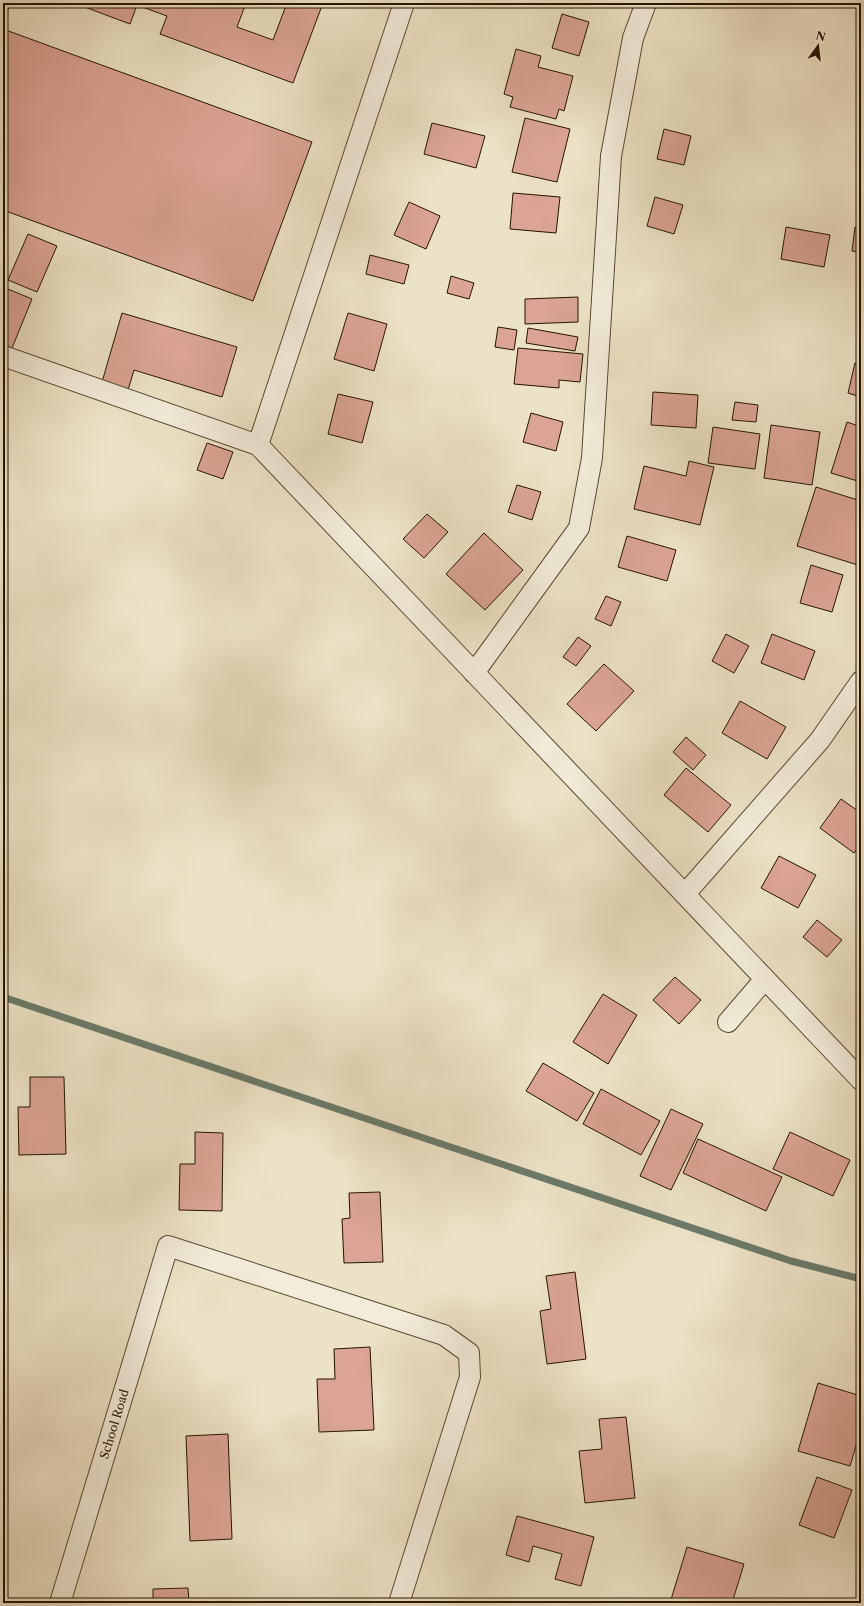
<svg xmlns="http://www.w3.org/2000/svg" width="864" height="1606" font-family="'Libre Caslon Text',serif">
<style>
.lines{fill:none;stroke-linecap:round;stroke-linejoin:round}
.stream{stroke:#6b7a6a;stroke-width:7}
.building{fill:#dba494;stroke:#261400}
.street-casing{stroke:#584831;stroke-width:22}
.street{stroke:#f3ecd9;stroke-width:20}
.labels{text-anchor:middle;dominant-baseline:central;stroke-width:3;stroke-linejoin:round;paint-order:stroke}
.street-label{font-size:12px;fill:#261400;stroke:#f3ecd9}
</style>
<rect width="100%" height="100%" fill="#ece2c5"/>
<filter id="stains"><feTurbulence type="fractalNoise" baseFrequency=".005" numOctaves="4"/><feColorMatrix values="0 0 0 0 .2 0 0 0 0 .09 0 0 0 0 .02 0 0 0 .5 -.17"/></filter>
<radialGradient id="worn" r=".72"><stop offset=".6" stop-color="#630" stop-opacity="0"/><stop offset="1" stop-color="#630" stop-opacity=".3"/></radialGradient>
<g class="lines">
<path class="stream" d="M 3,997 L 791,1261 L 861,1279"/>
</g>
<path class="building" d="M 3,3 L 10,3 L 7,13 L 3,12 Z
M 74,3 L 246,3 L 237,27 L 273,40 L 287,3 L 323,3 L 293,83 L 160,34 L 167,16 L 137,5 L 130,24 Z
M 562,14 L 589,22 L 579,56 L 552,48 Z
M 3,29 L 312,142 L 253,301 L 3,210 Z
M 516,49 L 541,56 L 538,67 L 573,76 L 564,111 L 559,109 L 556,119 L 510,107 L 513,97 L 504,94 Z
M 525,118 L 570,129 L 557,182 L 512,172 Z
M 432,123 L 485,136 L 476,168 L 424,154 Z
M 664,129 L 691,136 L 684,165 L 657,159 Z
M 861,162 L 861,196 L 857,195 Z
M 513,193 L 560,197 L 556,233 L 510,229 Z
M 655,197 L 683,205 L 674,234 L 647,226 Z
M 409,202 L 440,216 L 426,249 L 394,235 Z
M 786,227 L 830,235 L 824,267 L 781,259 Z
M 855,227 L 861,228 L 861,252 L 852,251 Z
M 28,234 L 57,246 L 37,292 L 8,280 Z
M 370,255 L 409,265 L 404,284 L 366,274 Z
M 451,276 L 474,283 L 469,299 L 447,293 Z
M 3,287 L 32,299 L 12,348 L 3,345 Z
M 578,297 L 578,322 L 525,324 L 525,299 Z
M 122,313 L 237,347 L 222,397 L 134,370 L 128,390 L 102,382 Z
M 348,313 L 387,324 L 374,371 L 334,359 Z
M 498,327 L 517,330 L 514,350 L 495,347 Z
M 528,328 L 578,337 L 575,351 L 526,343 Z
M 518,348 L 583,354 L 580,382 L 559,380 L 559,388 L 514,384 Z
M 855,363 L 861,364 L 861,397 L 848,393 Z
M 653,392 L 698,395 L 696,428 L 651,425 Z
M 338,394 L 373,402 L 362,443 L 328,434 Z
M 735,402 L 758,405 L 756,422 L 732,420 Z
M 531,413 L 563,422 L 556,451 L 523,442 Z
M 847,422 L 861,427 L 861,482 L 831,473 Z
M 771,425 L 820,432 L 812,485 L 764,478 Z
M 713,427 L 760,434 L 755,469 L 708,463 Z
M 207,443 L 233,452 L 223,479 L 197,470 Z
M 689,461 L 714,467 L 700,525 L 634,509 L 644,466 L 686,476 Z
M 517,485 L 541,492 L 532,520 L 508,512 Z
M 816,487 L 861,501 L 861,566 L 797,546 Z
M 427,514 L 448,532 L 424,558 L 403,539 Z
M 484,533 L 523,570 L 485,610 L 446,574 Z
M 627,536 L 676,550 L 667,581 L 618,567 Z
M 811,565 L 843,575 L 832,612 L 800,603 Z
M 606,596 L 621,602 L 611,626 L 595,619 Z
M 726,634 L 749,646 L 734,673 L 712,661 Z
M 772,634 L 815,651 L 804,680 L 761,663 Z
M 578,637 L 591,646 L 576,666 L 563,657 Z
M 604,664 L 634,691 L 596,731 L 567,704 Z
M 740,701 L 786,727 L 767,759 L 722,733 Z
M 686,737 L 706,755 L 693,770 L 673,752 Z
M 686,768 L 731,805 L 708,832 L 664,795 Z
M 841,799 L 861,813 L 861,843 L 854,853 L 820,828 Z
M 779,856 L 816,875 L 798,908 L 761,888 Z
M 817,920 L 842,940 L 827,957 L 803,937 Z
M 675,977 L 701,1000 L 679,1024 L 653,1000 Z
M 603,994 L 637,1015 L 608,1064 L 573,1042 Z
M 543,1063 L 594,1093 L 577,1121 L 526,1091 Z
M 30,1077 L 64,1077 L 66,1154 L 19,1155 L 18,1107 L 30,1107 Z
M 601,1089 L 660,1121 L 641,1155 L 583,1124 Z
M 671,1109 L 703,1124 L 671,1190 L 640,1176 Z
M 195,1132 L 223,1133 L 222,1211 L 179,1210 L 180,1164 L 195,1164 Z
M 790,1132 L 850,1160 L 833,1196 L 773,1169 Z
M 698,1139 L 782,1177 L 766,1211 L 683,1173 Z
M 380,1192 L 383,1262 L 344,1263 L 342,1219 L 350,1218 L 349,1193 Z
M 575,1272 L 586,1359 L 547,1364 L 540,1311 L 551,1309 L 546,1276 Z
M 370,1347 L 374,1430 L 319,1432 L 317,1379 L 335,1379 L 334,1349 Z
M 818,1383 L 861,1396 L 861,1429 L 850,1466 L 798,1451 Z
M 626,1417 L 635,1498 L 585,1503 L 579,1451 L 602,1449 L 599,1419 Z
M 228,1434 L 232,1539 L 190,1541 L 186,1436 Z
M 817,1477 L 852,1490 L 834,1538 L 799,1525 Z
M 517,1516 L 594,1537 L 581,1586 L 555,1579 L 562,1554 L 533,1546 L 529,1562 L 506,1555 Z
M 687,1547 L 744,1564 L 732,1603 L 670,1603 Z
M 188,1588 L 189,1603 L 153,1603 L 153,1589 Z"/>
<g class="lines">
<defs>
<path id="street" d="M 3,356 L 258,445 L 861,1080
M 258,445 L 404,3
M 474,673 L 579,528 L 592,458 L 611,156 L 633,38 L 646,3
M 685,894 L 820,740 L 861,681
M 728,1022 L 765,979
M 60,1603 L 168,1246 L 444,1335 L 469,1353 L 470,1377 L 399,1603"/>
</defs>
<use href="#street" class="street-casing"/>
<use href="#street" class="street"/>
</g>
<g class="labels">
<g class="street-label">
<text transform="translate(114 1424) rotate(-73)">School Road</text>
</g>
</g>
<rect width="864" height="1606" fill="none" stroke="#ece2c5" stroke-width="16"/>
<rect x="4" y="4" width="856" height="1598" fill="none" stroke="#261400" stroke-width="2"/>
<rect x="8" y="8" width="848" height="1590" fill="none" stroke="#261400"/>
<g transform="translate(818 46) rotate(15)" stroke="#f3ecd9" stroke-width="3" paint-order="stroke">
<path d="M0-3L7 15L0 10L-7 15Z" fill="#261400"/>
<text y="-6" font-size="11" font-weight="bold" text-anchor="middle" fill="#261400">N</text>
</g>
<rect width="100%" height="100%" filter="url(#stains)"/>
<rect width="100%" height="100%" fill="url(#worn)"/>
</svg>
